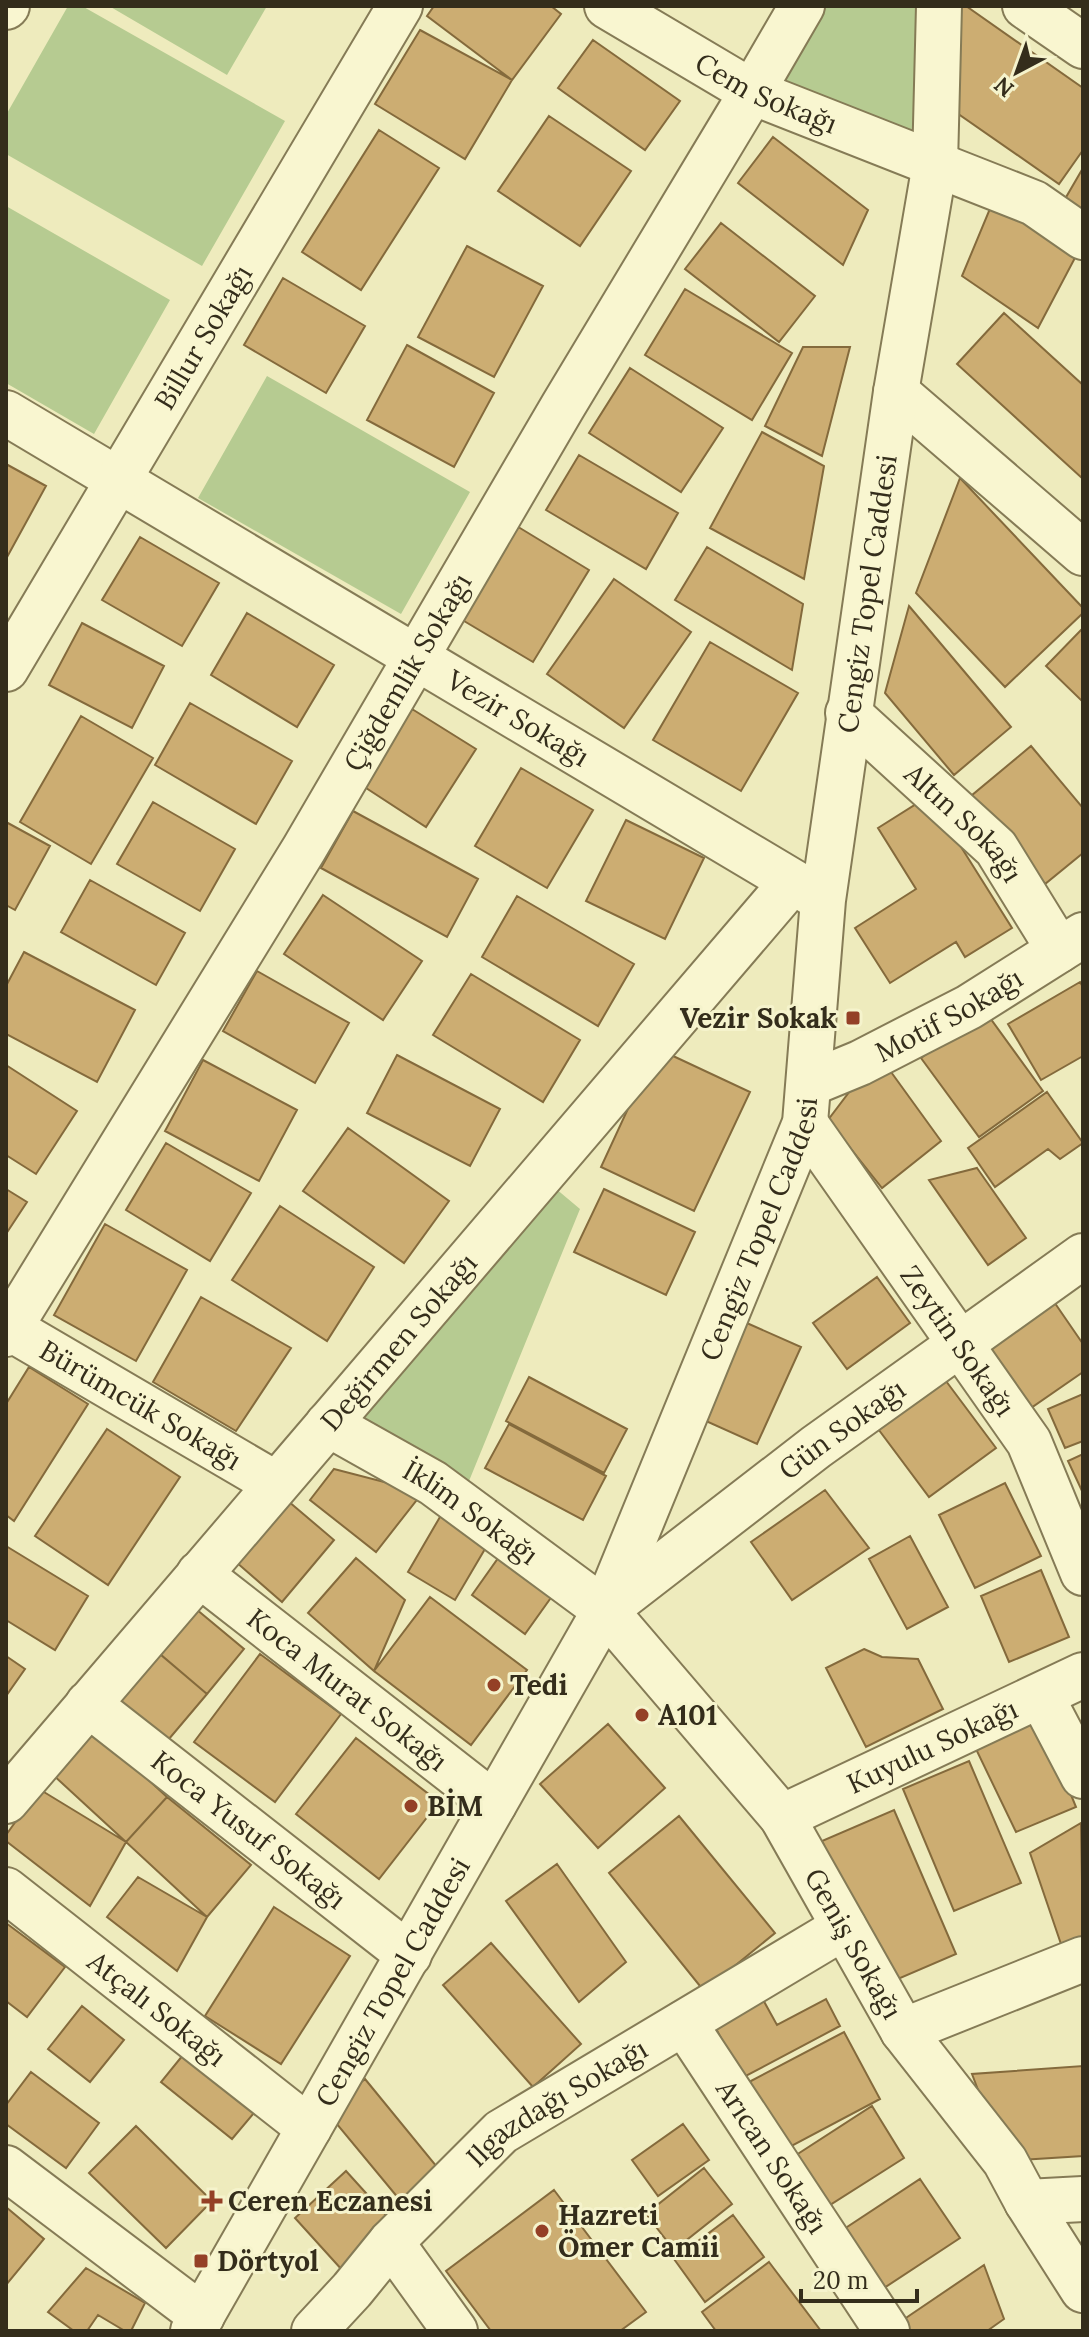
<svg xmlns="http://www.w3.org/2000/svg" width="1089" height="2337" font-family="Lora,serif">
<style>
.green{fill:#b6cb91}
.building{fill:#ccad72;stroke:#846a3c;stroke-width:2}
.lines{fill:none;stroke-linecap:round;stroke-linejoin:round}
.minor-casing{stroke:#857b56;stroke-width:48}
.tertiary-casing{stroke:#857b56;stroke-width:48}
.minor{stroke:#f9f6d0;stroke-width:44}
.tertiary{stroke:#f9f6d0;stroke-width:44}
.poi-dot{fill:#944026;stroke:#f5f3cc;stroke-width:3}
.labels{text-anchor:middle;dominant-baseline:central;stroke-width:6;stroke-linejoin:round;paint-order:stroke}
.street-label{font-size:28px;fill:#342d1b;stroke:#f5f3cc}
.poi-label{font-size:28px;font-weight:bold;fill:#342d1b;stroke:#f5f3cc;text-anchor:start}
</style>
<rect width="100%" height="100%" fill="#eeebbd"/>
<path class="green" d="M 68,6 L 82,6 L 285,121 L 202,266 L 6,154 L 6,115 Z
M 109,6 L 267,6 L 227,75 Z
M 825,6 L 921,6 L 924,139 L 782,83 Z
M 6,206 L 170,300 L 94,434 L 6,383 Z
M 267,376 L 470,492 L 401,614 L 198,498 Z
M 555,1188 L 580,1209 L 469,1481 L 362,1416 Z"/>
<path class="building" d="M 434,6 L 551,6 L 561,14 L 512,80 L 427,16 Z
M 957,6 L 966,6 L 1083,88 L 1083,150 L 1059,184 L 944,104 Z
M 420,30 L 512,80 L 465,159 L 375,104 Z
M 593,40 L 680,101 L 645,150 L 558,88 Z
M 549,116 L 631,171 L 580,246 L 498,191 Z
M 379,130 L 439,168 L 361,290 L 302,252 Z
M 773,137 L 868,210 L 843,265 L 738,183 Z
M 1083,168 L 1083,210 L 1065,199 Z
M 994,199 L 1077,254 L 1038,328 L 962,276 Z
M 721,223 L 815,296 L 779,342 L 685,269 Z
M 467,246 L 543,286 L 494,377 L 418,337 Z
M 283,278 L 365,326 L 326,393 L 244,345 Z
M 685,289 L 792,353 L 752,420 L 645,355 Z
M 1004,313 L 1083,385 L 1083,479 L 957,364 Z
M 407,345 L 494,393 L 454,467 L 367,420 Z
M 803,347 L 850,347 L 822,456 L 765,426 Z
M 630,368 L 723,428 L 681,492 L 589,433 Z
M 762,432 L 824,466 L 804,579 L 710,528 Z
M 579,455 L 678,513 L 646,569 L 546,510 Z
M 6,464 L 46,486 L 6,559 Z
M 960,478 L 1083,608 L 1083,613 L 1005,687 L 916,593 Z
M 515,525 L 589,570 L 533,662 L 459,618 Z
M 140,537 L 219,583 L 182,646 L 102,600 Z
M 707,547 L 803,604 L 792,670 L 675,600 Z
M 614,579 L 691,632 L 624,728 L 547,674 Z
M 909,606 L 1011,727 L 954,775 L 885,693 Z
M 247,613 L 334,665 L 297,727 L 211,675 Z
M 82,623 L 164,666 L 132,728 L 49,685 Z
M 1083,628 L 1083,702 L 1046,666 Z
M 710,642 L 798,693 L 741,791 L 653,740 Z
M 190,703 L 292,761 L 256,824 L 155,765 Z
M 412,709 L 476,749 L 426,827 L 363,786 Z
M 81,716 L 153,758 L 91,864 L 20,822 Z
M 1031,746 L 1083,808 L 1083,853 L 1045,884 L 971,796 Z
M 521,768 L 593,810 L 547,888 L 475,846 Z
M 929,796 L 1012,928 L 965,957 L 956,942 L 890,983 L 855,928 L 916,889 L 878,828 Z
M 153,802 L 235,849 L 200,911 L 117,864 Z
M 353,811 L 478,879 L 447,937 L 321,868 Z
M 626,820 L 704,858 L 665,939 L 586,901 Z
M 6,822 L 50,846 L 15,910 L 6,905 Z
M 90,880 L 185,933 L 156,985 L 61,932 Z
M 323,895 L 422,961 L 383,1020 L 284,954 Z
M 517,896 L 634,964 L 598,1026 L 482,957 Z
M 24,952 L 135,1010 L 97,1082 L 6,1034 L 6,986 Z
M 257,971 L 349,1023 L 315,1083 L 223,1031 Z
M 471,974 L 580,1040 L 543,1102 L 433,1035 Z
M 1080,982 L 1083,987 L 1083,1056 L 1041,1080 L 1008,1024 Z
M 985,1011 L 1043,1091 L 979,1137 L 921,1058 Z
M 656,1048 L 750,1092 L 694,1211 L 601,1167 Z
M 878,1054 L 941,1141 L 882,1188 L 828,1120 Z
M 397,1055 L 500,1109 L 470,1166 L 367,1113 Z
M 203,1060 L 297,1110 L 259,1181 L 165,1131 Z
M 6,1065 L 77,1111 L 36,1174 L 6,1155 Z
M 1047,1092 L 1083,1143 L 1060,1159 L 1048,1149 L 995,1187 L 968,1148 Z
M 348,1128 L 449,1201 L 404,1263 L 303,1191 Z
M 166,1143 L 251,1193 L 210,1261 L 126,1210 Z
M 977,1168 L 1026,1238 L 988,1265 L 929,1180 Z
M 6,1189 L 27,1202 L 6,1234 Z
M 604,1189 L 695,1232 L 666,1295 L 574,1252 Z
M 280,1206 L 374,1267 L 327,1341 L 232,1280 Z
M 105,1224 L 187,1270 L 136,1361 L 54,1315 Z
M 877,1277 L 910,1323 L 847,1369 L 813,1323 Z
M 1050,1296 L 1083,1344 L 1083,1372 L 1028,1410 L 982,1342 Z
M 201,1297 L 291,1348 L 236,1431 L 153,1382 Z
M 740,1320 L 801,1347 L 757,1444 L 697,1417 Z
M 934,1365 L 996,1448 L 929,1497 L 867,1414 Z
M 29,1367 L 88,1404 L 14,1521 L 6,1515 L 6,1404 Z
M 529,1377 L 627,1429 L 604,1473 L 506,1421 Z
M 1083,1394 L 1083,1441 L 1065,1448 L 1048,1409 Z
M 509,1424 L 606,1476 L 583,1520 L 485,1468 Z
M 107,1429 L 180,1477 L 108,1585 L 35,1536 Z
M 1083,1454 L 1083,1493 L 1068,1461 Z
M 334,1469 L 423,1492 L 376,1552 L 310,1500 Z
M 1005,1483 L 1041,1556 L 975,1588 L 939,1515 Z
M 825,1490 L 869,1548 L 792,1600 L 751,1542 Z
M 288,1501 L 334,1540 L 282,1602 L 236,1562 Z
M 444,1510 L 492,1537 L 455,1600 L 408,1572 Z
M 910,1536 L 948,1607 L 907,1629 L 869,1559 Z
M 6,1546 L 88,1596 L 55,1650 L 6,1620 Z
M 506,1547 L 560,1585 L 525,1634 L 472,1595 Z
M 356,1558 L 405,1600 L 374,1671 L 308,1613 Z
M 1041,1570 L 1069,1637 L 1009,1662 L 981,1596 Z
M 430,1597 L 527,1670 L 471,1745 L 374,1671 Z
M 190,1604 L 244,1649 L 207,1694 L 153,1648 Z
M 148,1644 L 207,1694 L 163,1746 L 105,1698 Z
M 864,1649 L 882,1657 L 918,1659 L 943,1709 L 866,1747 L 826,1668 Z
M 260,1654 L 341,1714 L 275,1802 L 194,1742 Z
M 6,1656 L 25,1669 L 6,1696 Z
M 1038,1714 L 1076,1807 L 1016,1832 L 975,1747 Z
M 608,1724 L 665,1788 L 598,1848 L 540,1784 Z
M 92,1728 L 167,1797 L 126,1842 L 51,1773 Z
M 356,1738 L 439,1802 L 379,1879 L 296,1814 Z
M 969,1761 L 1021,1883 L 954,1911 L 903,1789 Z
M 39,1789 L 126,1842 L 90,1906 L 6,1841 L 6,1835 Z
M 167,1797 L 251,1865 L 207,1917 L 126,1842 Z
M 894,1810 L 956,1954 L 884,1985 L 822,1841 Z
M 679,1816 L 775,1933 L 704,1991 L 609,1873 Z
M 1081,1823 L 1083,1937 L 1061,1944 L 1030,1853 Z
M 557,1864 L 626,1962 L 579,2002 L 506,1901 Z
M 138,1877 L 207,1917 L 177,1971 L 107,1917 Z
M 274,1907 L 350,1956 L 281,2064 L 205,2016 Z
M 6,1923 L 65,1967 L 27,2017 L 6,2001 Z
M 491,1943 L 581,2044 L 533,2087 L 443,1985 Z
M 761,1996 L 777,2025 L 826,1999 L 840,2026 L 742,2078 L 712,2021 Z
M 82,2006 L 124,2040 L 90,2082 L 48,2049 Z
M 844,2032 L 880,2099 L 784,2150 L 749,2082 Z
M 183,2055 L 254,2113 L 232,2139 L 161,2082 Z
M 1083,2066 L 1083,2156 L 1005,2161 L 972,2074 Z
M 31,2072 L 99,2123 L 66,2168 L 6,2124 L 6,2105 Z
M 365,2079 L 442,2173 L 404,2205 L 326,2111 Z
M 872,2106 L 904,2158 L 822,2210 L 790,2159 Z
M 683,2124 L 709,2160 L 658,2196 L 632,2160 Z
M 136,2126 L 212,2201 L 166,2248 L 89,2173 Z
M 704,2168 L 732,2204 L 674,2250 L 646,2214 Z
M 346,2171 L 394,2224 L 343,2271 L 295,2218 Z
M 920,2179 L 960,2238 L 878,2292 L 838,2233 Z
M 554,2190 L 646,2312 L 620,2331 L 491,2331 L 446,2271 Z
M 6,2207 L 44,2239 L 6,2285 Z
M 733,2215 L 764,2257 L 705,2302 L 674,2259 Z
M 769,2262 L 821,2331 L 716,2331 L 702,2312 Z
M 984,2265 L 1004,2319 L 987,2331 L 901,2331 L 897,2324 Z
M 86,2268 L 145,2303 L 131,2331 L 125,2331 L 98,2315 L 87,2331 L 74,2331 L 48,2312 Z"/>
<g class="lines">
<defs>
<g id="minor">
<path id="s1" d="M 607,6 L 752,92 L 1034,203 L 1083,237"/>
<path d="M 1025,6 L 1083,46"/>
<path d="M 6,7 L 7,6"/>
<path d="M 896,392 L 1083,553"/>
<path id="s2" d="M 6,413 L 815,895"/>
<path id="s3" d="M 6,669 L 400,6"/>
<path id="s4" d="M 848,713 L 996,848 L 1059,950"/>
<path id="s5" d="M 809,1084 L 860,1063 L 969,1007 L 1083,935"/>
<path id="s6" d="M 805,1123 L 1029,1442 L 1083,1573"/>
<path id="s7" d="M 6,1326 L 276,1484"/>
<path id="s8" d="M 6,1334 L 304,849 L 563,406 L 752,92 L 802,6"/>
<path id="s9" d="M 328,1424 L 433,1483 L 605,1610 L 782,1817 L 903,2031 L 1005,2161 L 1027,2202 L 1083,2290"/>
<path id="s10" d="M 199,1574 L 494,1804"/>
<path id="s11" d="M 605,1610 L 816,1447 L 1083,1256"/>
<path d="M 1041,1696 L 1083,1776"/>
<path id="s12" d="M 88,1704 L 409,1955"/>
<path id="s13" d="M 6,1801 L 792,882"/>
<path id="s14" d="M 782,1817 L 1083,1675"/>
<path id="s15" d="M 6,1890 L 309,2128"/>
<path id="s16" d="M 684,2023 L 887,2331"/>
<path d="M 903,2031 L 1083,1959"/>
<path d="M 6,2168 L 202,2316"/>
<path d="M 1027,2202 L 1083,2199"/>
<path d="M 391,2242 L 455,2331"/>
<path id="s17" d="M 314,2331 L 352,2290 L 391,2242 L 501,2132 L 844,1927"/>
</g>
<g id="tertiary">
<path id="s18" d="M 193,2331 L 605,1610 L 805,1123 L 823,900 L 896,392 L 935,164 L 939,6"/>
</g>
</defs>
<use href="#minor" class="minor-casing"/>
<use href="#tertiary" class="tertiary-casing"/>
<use href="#minor" class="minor"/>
<use href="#tertiary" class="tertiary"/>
</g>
<g class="poi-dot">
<rect x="845" y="1010" width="16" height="16" rx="4"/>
<circle cx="494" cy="1685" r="8"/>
<circle cx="642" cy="1715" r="8"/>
<circle cx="411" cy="1806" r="8"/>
<path d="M208 2189h8v8h8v8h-8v8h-8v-8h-8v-8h8z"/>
<circle cx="542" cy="2231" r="8"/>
<rect x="193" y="2253" width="16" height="16" rx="4"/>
</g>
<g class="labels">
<g class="street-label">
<text stroke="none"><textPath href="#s1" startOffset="182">Cem Sokağı</textPath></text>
<text stroke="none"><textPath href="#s3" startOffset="386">Billur Sokağı</textPath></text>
<text stroke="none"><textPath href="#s18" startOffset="1890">Cengiz Topel Caddesi</textPath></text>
<text stroke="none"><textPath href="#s8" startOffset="774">Çiğdemlik Sokağı</textPath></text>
<text stroke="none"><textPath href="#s2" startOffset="596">Vezir Sokağı</textPath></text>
<text stroke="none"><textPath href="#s4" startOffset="160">Altın Sokağı</textPath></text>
<text stroke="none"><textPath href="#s5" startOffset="156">Motif Sokağı</textPath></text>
<text stroke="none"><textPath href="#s18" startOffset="1242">Cengiz Topel Caddesi</textPath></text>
<text stroke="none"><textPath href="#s13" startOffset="604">Değirmen Sokağı</textPath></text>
<text stroke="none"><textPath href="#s6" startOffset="266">Zeytin Sokağı</textPath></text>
<text stroke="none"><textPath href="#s7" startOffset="156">Bürümcük Sokağı</textPath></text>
<text stroke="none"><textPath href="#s11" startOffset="298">Gün Sokağı</textPath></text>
<text stroke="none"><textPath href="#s9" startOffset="168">İklim Sokağı</textPath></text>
<text stroke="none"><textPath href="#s10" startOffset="188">Koca Murat Sokağı</textPath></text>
<text stroke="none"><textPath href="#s14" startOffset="166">Kuyulu Sokağı</textPath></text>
<text stroke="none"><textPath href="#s12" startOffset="204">Koca Yusuf Sokağı</textPath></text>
<text stroke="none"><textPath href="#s9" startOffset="752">Geniş Sokağı</textPath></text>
<text stroke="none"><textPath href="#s18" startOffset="402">Cengiz Topel Caddesi</textPath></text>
<text stroke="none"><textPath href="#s15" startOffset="192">Atçalı Sokağı</textPath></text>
<text stroke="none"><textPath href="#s17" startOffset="336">Ilgazdağı Sokağı</textPath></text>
<text stroke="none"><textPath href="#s16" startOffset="160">Arıcan Sokağı</textPath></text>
</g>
<g class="poi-label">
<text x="837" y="1018" text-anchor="end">Vezir Sokak</text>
<text x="510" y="1685">Tedi</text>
<text x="658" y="1715">A101</text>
<text x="427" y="1806">BİM</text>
<text x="228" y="2201">Ceren Eczanesi</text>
<text x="558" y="2215">Hazreti<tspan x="558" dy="32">Ömer Camii</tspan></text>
<text x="217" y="2261">Dörtyol</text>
</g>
</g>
<rect width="1089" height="2337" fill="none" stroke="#342d1b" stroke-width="16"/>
<g transform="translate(1017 72) rotate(221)" stroke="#f5f3cc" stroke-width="6" paint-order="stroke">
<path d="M0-6L14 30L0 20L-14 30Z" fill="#342d1b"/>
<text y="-12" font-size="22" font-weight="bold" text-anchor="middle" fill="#342d1b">N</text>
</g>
<path d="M801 2289v12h116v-12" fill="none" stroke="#342d1b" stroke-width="4"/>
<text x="813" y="2289" font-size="24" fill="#342d1b" stroke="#f5f3cc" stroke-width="6" paint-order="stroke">20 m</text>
</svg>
